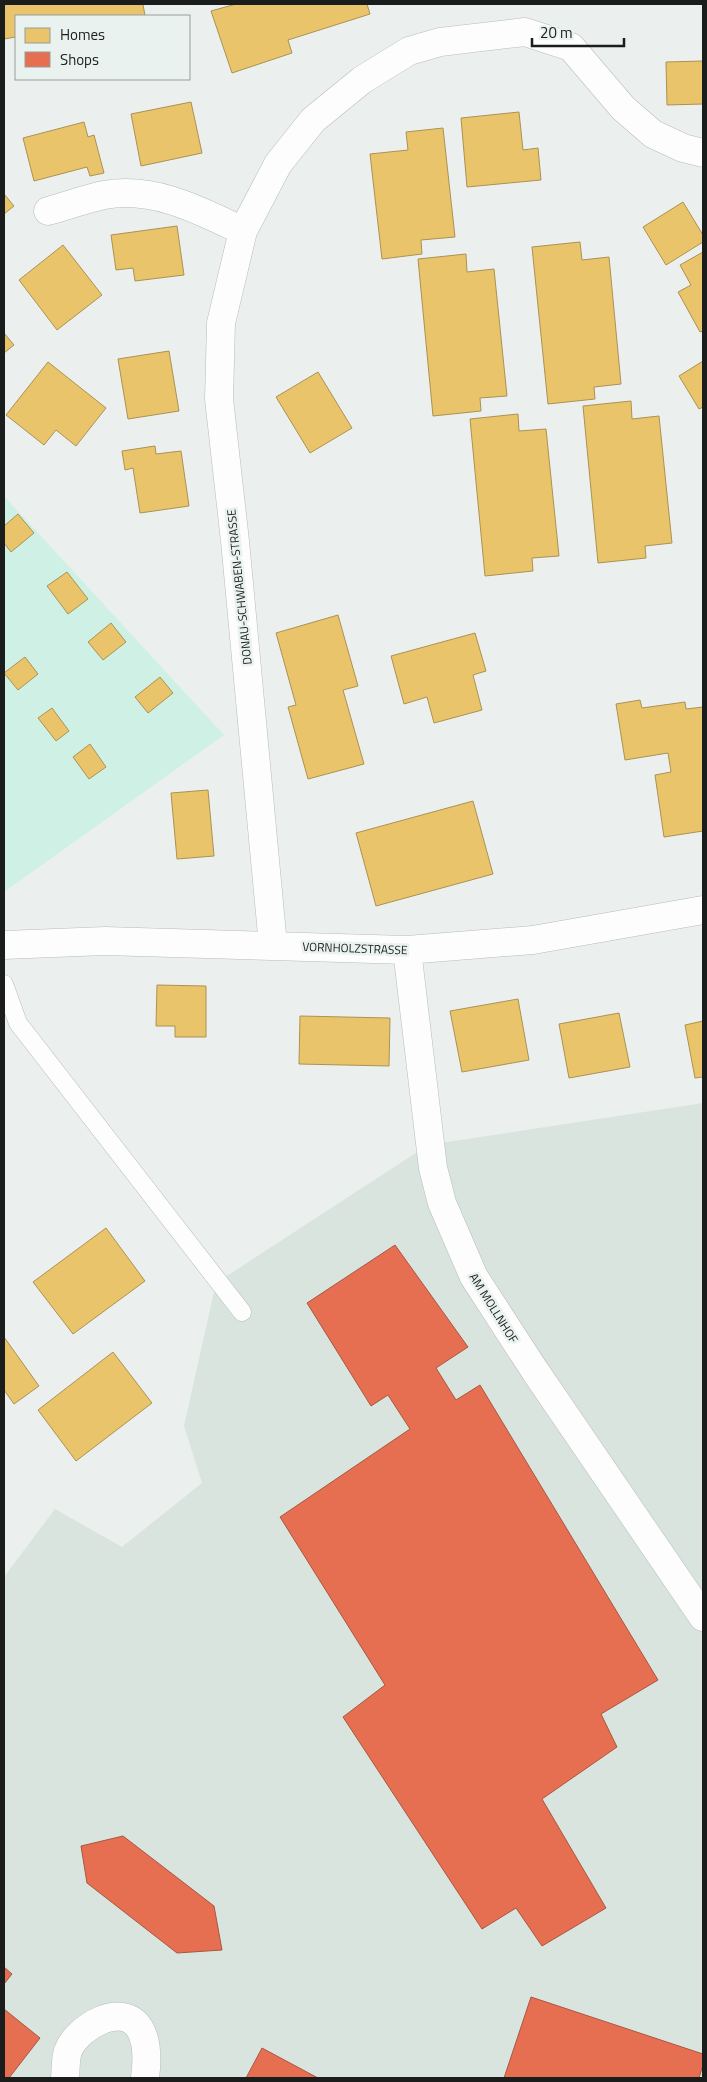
<svg xmlns="http://www.w3.org/2000/svg" width="707" height="2082" font-family="'Titillium Web',sans-serif">
<style>
.built{fill:#d9e4df}
.green{fill:#cff0e4}
.homes{fill:#e9c46a;stroke:#ab9253}
.shops{fill:#e76f51;stroke:#aa5641}
.lines{fill:none;stroke-linecap:round;stroke-linejoin:round}
.service-casing{stroke:#b8bbba;stroke-width:19}
.minor-casing{stroke:#b8bbba;stroke-width:29}
.service{stroke:#fcfdfc;stroke-width:18}
.minor{stroke:#fcfdfc;stroke-width:28}
.labels{text-anchor:middle;dominant-baseline:central;stroke-width:5;stroke-linejoin:round;paint-order:stroke}
.street-label{font-size:12px;fill:#1a1d1c;stroke:#e9f2ee}
</style>
<rect width="100%" height="100%" fill="#ebf0ee"/>
<path class="built" d="M 703,1103 L 703,2078 L 4,2078 L 4,1577 L 55,1509 L 122,1547 L 202,1483 L 184,1426 L 216,1283 L 428,1145 Z"/>
<path class="green" d="M 4,496 L 224,735 L 4,892 Z"/>
<path class="homes" d="M 4,4 L 143,4 L 145,16 L 16,16 L 16,37 L 4,39 Z
M 236,4 L 367,4 L 370,14 L 288,40 L 292,53 L 232,73 L 211,11 Z
M 703,61 L 703,104 L 667,105 L 666,62 Z
M 191,102 L 202,153 L 141,166 L 131,114 Z
M 519,112 L 523,150 L 538,148 L 541,180 L 467,187 L 461,118 Z
M 84,122 L 88,137 L 94,135 L 104,173 L 90,176 L 87,167 L 34,181 L 23,138 Z
M 443,128 L 455,237 L 421,240 L 422,254 L 382,259 L 370,154 L 408,150 L 406,132 Z
M 4,194 L 14,206 L 4,214 Z
M 683,202 L 703,235 L 703,242 L 666,265 L 643,227 Z
M 177,226 L 184,275 L 135,281 L 133,268 L 116,270 L 111,235 Z
M 580,242 L 582,260 L 609,257 L 621,384 L 594,387 L 595,399 L 548,404 L 532,247 Z
M 63,245 L 102,295 L 57,330 L 19,280 Z
M 703,252 L 703,331 L 700,332 L 678,292 L 691,285 L 680,265 Z
M 466,254 L 467,272 L 494,269 L 507,396 L 480,398 L 481,411 L 433,416 L 418,259 Z
M 4,333 L 14,345 L 4,353 Z
M 169,351 L 179,411 L 128,419 L 118,359 Z
M 703,361 L 703,407 L 699,409 L 679,376 Z
M 48,362 L 106,408 L 76,446 L 56,430 L 44,445 L 6,415 Z
M 318,372 L 352,428 L 310,453 L 276,397 Z
M 631,401 L 632,419 L 659,416 L 672,543 L 645,546 L 646,558 L 598,563 L 583,406 Z
M 518,414 L 519,431 L 546,429 L 559,556 L 532,558 L 533,571 L 485,576 L 470,419 Z
M 155,446 L 156,454 L 181,451 L 189,506 L 140,513 L 133,468 L 125,470 L 122,451 Z
M 18,514 L 34,533 L 11,552 L 4,543 L 4,526 Z
M 67,572 L 88,599 L 68,614 L 47,586 Z
M 338,615 L 358,686 L 343,690 L 364,764 L 308,779 L 288,707 L 296,705 L 276,633 Z
M 111,623 L 126,642 L 103,660 L 88,642 Z
M 475,633 L 486,671 L 473,675 L 482,710 L 434,723 L 427,697 L 404,704 L 391,656 Z
M 25,657 L 38,674 L 18,690 L 4,673 Z
M 160,677 L 173,693 L 148,713 L 135,697 Z
M 640,700 L 642,708 L 685,702 L 686,709 L 703,707 L 703,831 L 664,837 L 655,775 L 671,772 L 668,753 L 625,760 L 616,704 Z
M 52,708 L 69,731 L 56,741 L 38,718 Z
M 90,744 L 106,767 L 89,779 L 73,757 Z
M 208,790 L 214,856 L 177,859 L 171,793 Z
M 473,801 L 493,874 L 376,906 L 356,833 Z
M 157,985 L 206,986 L 206,1037 L 175,1037 L 175,1026 L 156,1026 Z
M 518,999 L 529,1060 L 462,1072 L 450,1011 Z
M 619,1013 L 630,1067 L 569,1078 L 559,1024 Z
M 300,1016 L 390,1018 L 389,1066 L 299,1064 Z
M 703,1021 L 703,1077 L 695,1078 L 685,1025 Z
M 106,1228 L 145,1281 L 73,1334 L 33,1282 Z
M 4,1337 L 39,1386 L 14,1404 L 4,1390 Z
M 113,1352 L 152,1403 L 76,1461 L 38,1410 Z"/>
<path class="shops" d="M 395,1245 L 468,1347 L 436,1368 L 456,1400 L 480,1385 L 658,1680 L 601,1714 L 617,1747 L 542,1799 L 606,1908 L 542,1946 L 516,1908 L 482,1929 L 343,1717 L 385,1685 L 280,1517 L 410,1429 L 388,1395 L 371,1406 L 307,1303 Z
M 123,1836 L 214,1906 L 222,1950 L 177,1953 L 87,1883 L 81,1846 Z
M 4,1967 L 12,1974 L 4,1984 Z
M 531,1997 L 703,2054 L 703,2065 L 699,2078 L 504,2078 Z
M 4,2009 L 40,2038 L 9,2078 L 4,2078 Z
M 262,2048 L 318,2078 L 246,2078 Z"/>
<g class="lines">
<defs>
<path id="service" d="M 4,984 L 18,1023 L 242,1312"/>
<path id="minor" d="M 48,211 C 67,206 85,199 104,195 C 154,186 199,210 243,231
M 4,945 L 105,941 L 407,950 L 533,940 L 703,910
M 273,945 L 235,541 L 219,399 L 221,323 L 243,231 L 278,164 L 313,120 L 362,80 L 409,51 L 440,42 L 525,32 L 571,47 L 623,108 L 653,134 L 683,148 L 703,153
M 407,950 L 433,1168 L 442,1203 L 474,1277 L 535,1371 L 703,1617
M 65,2078 C 66,2070 65,2059 68,2051 C 76,2028 123,2000 140,2029 C 148,2043 147,2063 145,2078"/>
</defs>
<use href="#service" class="service-casing"/>
<use href="#minor" class="minor-casing"/>
<use href="#service" class="service"/>
<use href="#minor" class="minor"/>
</g>
<g class="labels">
<g class="street-label">
<text transform="translate(239 587) rotate(-96)">DONAU-SCHWABEN-STRASSE</text>
<text transform="translate(355 948) rotate(2)">VORNHOLZSTRASSE</text>
<text transform="translate(494 1308) rotate(58)">AM MOLLNHOF</text>
</g>
</g>
<rect width="707" height="2082" fill="none" stroke="#1a1d1c" stroke-width="10"/>
<rect x="15" y="15" width="175" height="65" fill="#e9f2ee" stroke="#969d9a"/>
<rect x="25" y="28" width="25" height="15" fill="#e9c46a" stroke="#969d9a"/>
<text x="60" y="40" font-size="15" fill="#1a1d1c">Homes</text>
<rect x="25" y="52" width="25" height="15" fill="#e76f51" stroke="#969d9a"/>
<text x="60" y="65" font-size="15" fill="#1a1d1c">Shops</text>
<path d="M532 38v8h92v-8" fill="none" stroke="#1a1d1c" stroke-width="2.5"/>
<text x="540" y="38" font-size="15" fill="#1a1d1c" stroke="#e9f2ee" stroke-width="4" paint-order="stroke">20 m</text>
</svg>
